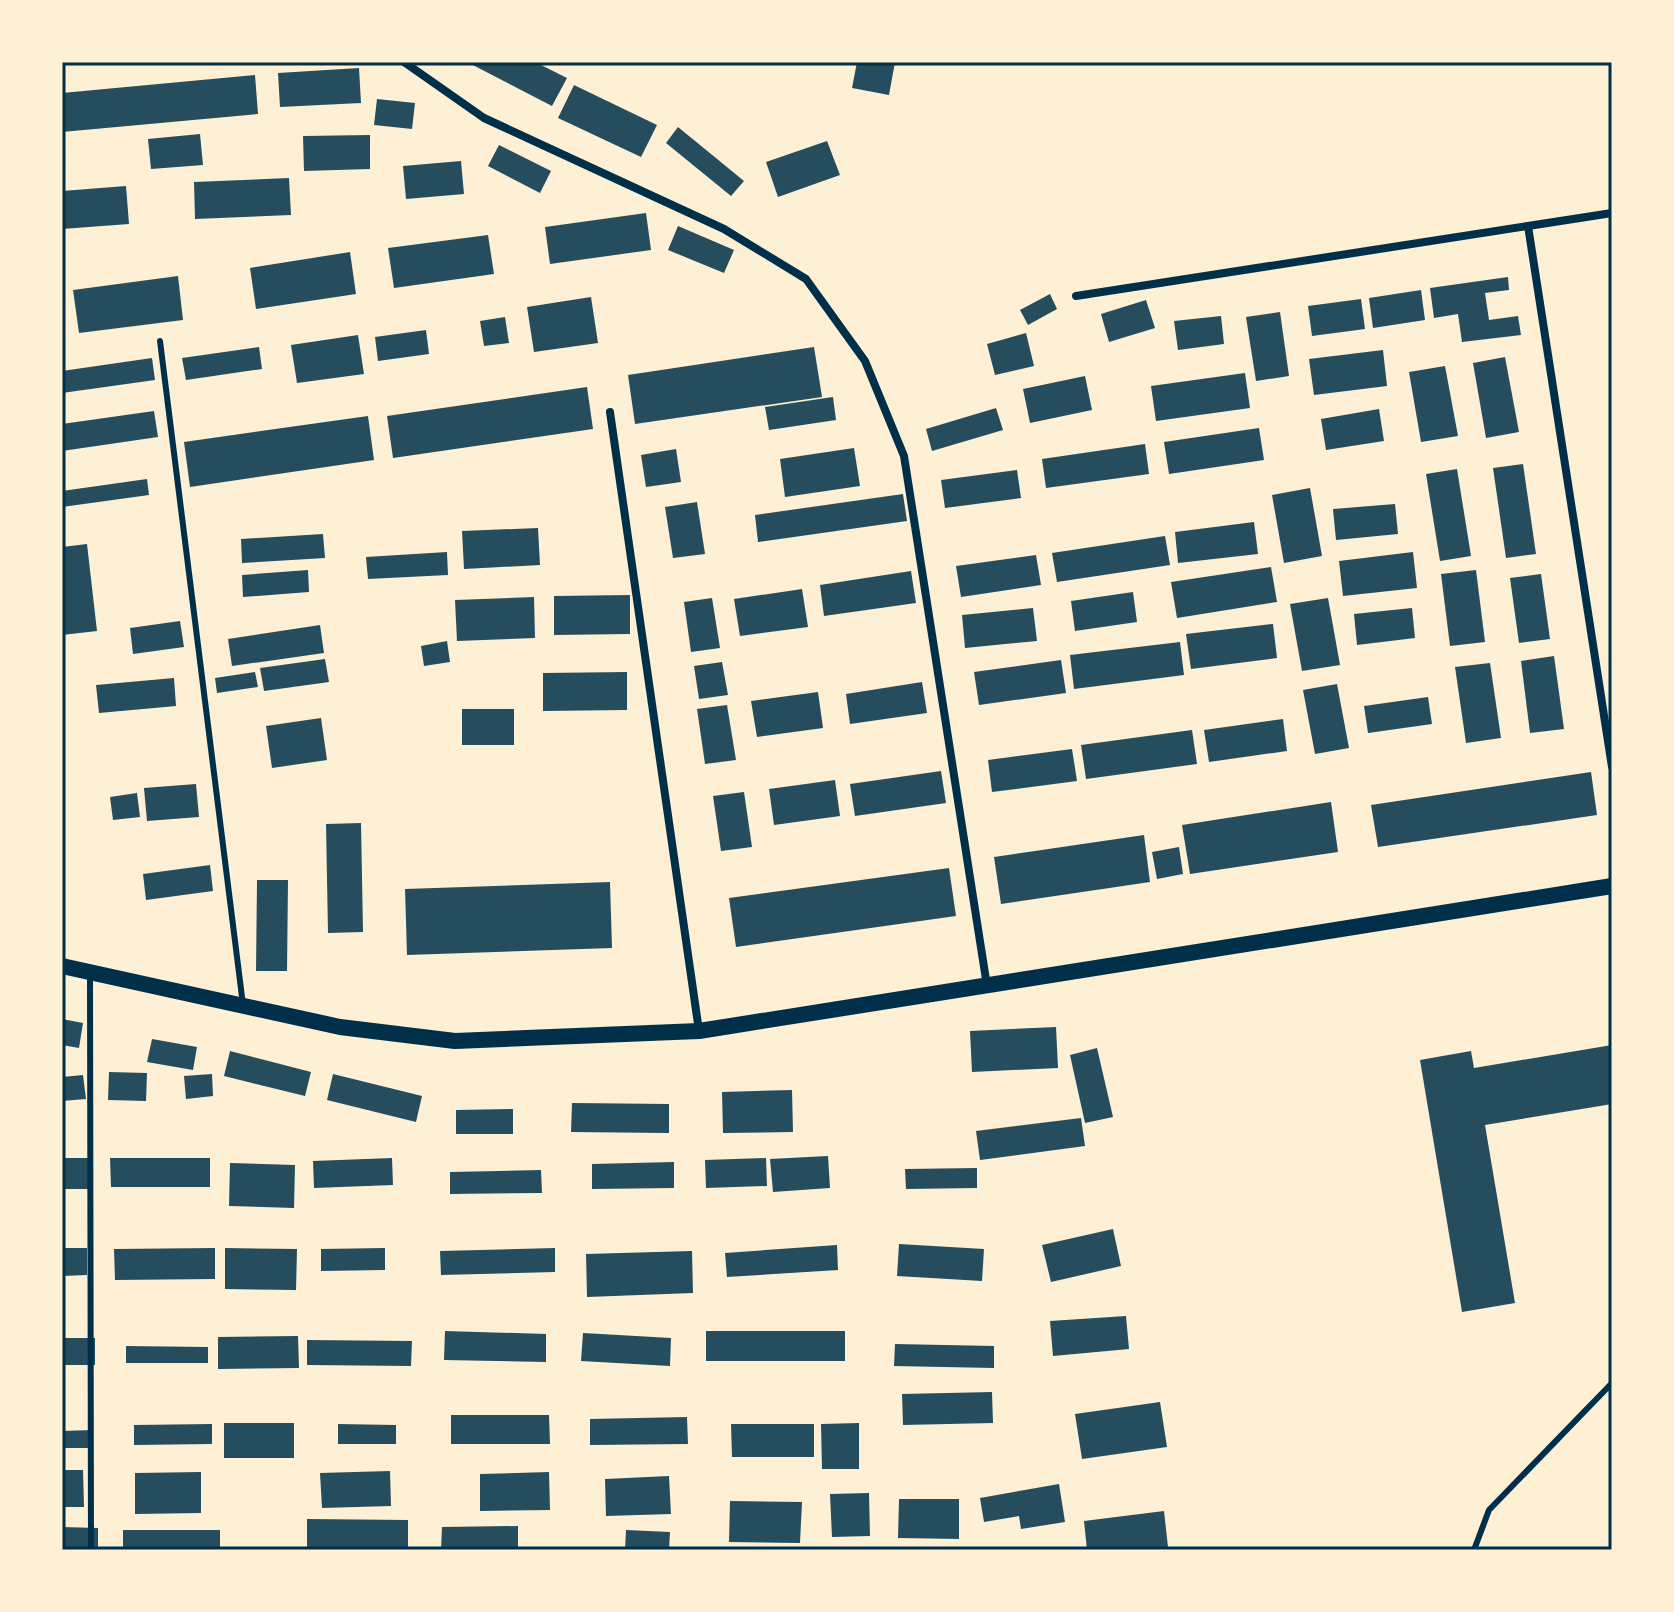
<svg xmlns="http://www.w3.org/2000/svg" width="1674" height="1612" font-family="Arial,sans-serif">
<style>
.building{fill:#264d5e}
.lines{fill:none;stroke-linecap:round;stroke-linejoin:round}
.service{stroke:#003049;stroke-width:6}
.minor{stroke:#003049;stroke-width:8}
.secondary{stroke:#003049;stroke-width:16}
.neatline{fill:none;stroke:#003049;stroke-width:3}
</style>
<rect width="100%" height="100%" fill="#fdf0d5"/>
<path class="building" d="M 467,62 L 535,62 L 567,78 L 552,106 Z
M 857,62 L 895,62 L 889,95 L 852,88 Z
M 359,68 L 361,103 L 280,107 L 278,73 Z
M 255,75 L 258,114 L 62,132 L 62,93 Z
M 574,85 L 657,125 L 641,157 L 558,118 Z
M 377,99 L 415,103 L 412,129 L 374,125 Z
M 678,127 L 744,181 L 731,196 L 666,143 Z
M 200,134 L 203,165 L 151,169 L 148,139 Z
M 370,135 L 370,169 L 304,171 L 303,136 Z
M 827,141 L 840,175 L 778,197 L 766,162 Z
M 499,145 L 551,171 L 540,193 L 488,166 Z
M 461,161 L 464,194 L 406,199 L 403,166 Z
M 289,178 L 291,215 L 195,219 L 194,182 Z
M 126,186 L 129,224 L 62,229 L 62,191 Z
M 646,213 L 651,250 L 550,264 L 545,227 Z
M 678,226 L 734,250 L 724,273 L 668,250 Z
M 488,235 L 494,274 L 394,288 L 388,248 Z
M 350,252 L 356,294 L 256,309 L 250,268 Z
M 178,276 L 183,320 L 79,333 L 73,290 Z
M 1508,277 L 1509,290 L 1485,293 L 1489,320 L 1518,316 L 1521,335 L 1462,342 L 1458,314 L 1434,318 L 1430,288 Z
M 1421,290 L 1425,320 L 1373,328 L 1369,298 Z
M 1050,294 L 1057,309 L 1028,325 L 1020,310 Z
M 591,297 L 598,343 L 534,352 L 527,307 Z
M 1361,299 L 1365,329 L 1312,336 L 1308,306 Z
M 1146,300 L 1155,328 L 1109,342 L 1101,314 Z
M 1280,312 L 1289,376 L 1256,381 L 1246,317 Z
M 1221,316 L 1224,344 L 1178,350 L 1174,321 Z
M 505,317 L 509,343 L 484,346 L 480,321 Z
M 426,330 L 429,354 L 378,361 L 375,337 Z
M 1026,333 L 1034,366 L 995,375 L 987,344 Z
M 358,335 L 364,374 L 297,383 L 291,345 Z
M 259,347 L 262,369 L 186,380 L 182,358 Z
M 814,347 L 822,397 L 635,424 L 628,375 Z
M 1383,350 L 1387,386 L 1314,395 L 1309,359 Z
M 1505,357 L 1519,432 L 1486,438 L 1473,363 Z
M 152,358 L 155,380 L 62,393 L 62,371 Z
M 1445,366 L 1458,436 L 1421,442 L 1409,372 Z
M 1245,373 L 1250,408 L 1156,421 L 1151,386 Z
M 1085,376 L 1092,410 L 1030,423 L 1023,389 Z
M 587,387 L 593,429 L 393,458 L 387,416 Z
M 833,397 L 836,420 L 769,430 L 765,407 Z
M 996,408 L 1003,430 L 932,451 L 926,429 Z
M 1379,409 L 1384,441 L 1326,450 L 1321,419 Z
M 154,411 L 158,437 L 62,451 L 62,424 Z
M 368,416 L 374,460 L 190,487 L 184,442 Z
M 1259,428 L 1264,460 L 1169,474 L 1164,442 Z
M 1145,444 L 1149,474 L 1046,488 L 1042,459 Z
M 854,448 L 860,486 L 785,497 L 780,459 Z
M 676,449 L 681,482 L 646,487 L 641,455 Z
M 1523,464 L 1536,554 L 1506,558 L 1493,468 Z
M 1457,469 L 1471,556 L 1440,561 L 1426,474 Z
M 1017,470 L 1021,498 L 945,508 L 941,480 Z
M 147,479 L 149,495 L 62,507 L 62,491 Z
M 1310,488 L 1322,556 L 1284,563 L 1272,495 Z
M 903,494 L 907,521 L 758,542 L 755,515 Z
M 697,502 L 705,554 L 673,558 L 665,507 Z
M 1395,504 L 1398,534 L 1336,540 L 1333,509 Z
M 1254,522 L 1258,554 L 1178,563 L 1175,532 Z
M 538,528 L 540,565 L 464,569 L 462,531 Z
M 323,534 L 325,558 L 242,563 L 241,539 Z
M 1165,536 L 1170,565 L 1057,582 L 1052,553 Z
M 87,544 L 97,631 L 62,635 L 62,547 Z
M 447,552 L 448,575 L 368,579 L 366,557 Z
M 1413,552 L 1417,588 L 1343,596 L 1339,561 Z
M 1036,555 L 1041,585 L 961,597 L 956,566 Z
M 1271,567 L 1277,602 L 1177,618 L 1171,582 Z
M 308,570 L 309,592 L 243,597 L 242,575 Z
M 1476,570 L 1485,642 L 1450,646 L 1441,574 Z
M 911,571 L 916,603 L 824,616 L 820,585 Z
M 1541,574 L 1550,639 L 1519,643 L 1510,578 Z
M 802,589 L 808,627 L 740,636 L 734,599 Z
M 1133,592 L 1137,622 L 1075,631 L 1071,601 Z
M 630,595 L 630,634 L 554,635 L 554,596 Z
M 534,597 L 535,638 L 457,641 L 455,600 Z
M 712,598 L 720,648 L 691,652 L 684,602 Z
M 1328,598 L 1340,665 L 1302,671 L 1290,604 Z
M 1033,608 L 1037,641 L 965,648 L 962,615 Z
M 1412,608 L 1415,638 L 1357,645 L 1354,614 Z
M 180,621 L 184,647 L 133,654 L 130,628 Z
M 1273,624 L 1277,658 L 1191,669 L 1186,634 Z
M 320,625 L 324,653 L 232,666 L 228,639 Z
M 447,641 L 450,662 L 424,666 L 421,646 Z
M 1180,642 L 1184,675 L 1074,689 L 1070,655 Z
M 1554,656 L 1564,729 L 1530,733 L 1521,661 Z
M 325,659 L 329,682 L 264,691 L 260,668 Z
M 1061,660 L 1066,693 L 979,705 L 974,672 Z
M 722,662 L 728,695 L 699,699 L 694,666 Z
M 1490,663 L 1501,738 L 1466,743 L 1455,667 Z
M 255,672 L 258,687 L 217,693 L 215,678 Z
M 627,672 L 627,710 L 543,711 L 543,673 Z
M 174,678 L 176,706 L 99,713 L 96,685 Z
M 922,682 L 927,713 L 850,724 L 846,694 Z
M 1337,684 L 1349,748 L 1315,754 L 1303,690 Z
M 818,692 L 823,728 L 757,737 L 751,701 Z
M 1428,697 L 1432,724 L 1368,733 L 1364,706 Z
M 727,705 L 736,760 L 705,764 L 697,709 Z
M 462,709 L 514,709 L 514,745 L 462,745 Z
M 321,718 L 327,760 L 272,768 L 266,726 Z
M 1283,719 L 1287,751 L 1209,762 L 1204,730 Z
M 1192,730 L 1197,764 L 1086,779 L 1081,745 Z
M 1072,749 L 1077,781 L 992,792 L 988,760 Z
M 941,771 L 946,803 L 855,816 L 850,784 Z
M 1591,772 L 1597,815 L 1378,847 L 1371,805 Z
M 835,780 L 840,816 L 774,825 L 769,789 Z
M 196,784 L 199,817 L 147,821 L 144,788 Z
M 744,792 L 752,847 L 721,851 L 713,796 Z
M 137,793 L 140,817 L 113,820 L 110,797 Z
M 1331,802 L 1338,852 L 1190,874 L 1182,825 Z
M 361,823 L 363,932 L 328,933 L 326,824 Z
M 1144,835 L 1150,882 L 1001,904 L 994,857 Z
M 1179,847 L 1183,874 L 1157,879 L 1152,852 Z
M 210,865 L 213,891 L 146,900 L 143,874 Z
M 949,868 L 956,916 L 736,947 L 729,898 Z
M 257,880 L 288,880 L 287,971 L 256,971 Z
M 610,882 L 612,948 L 407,955 L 405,889 Z
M 62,1019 L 83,1023 L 79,1048 L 62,1045 Z
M 1056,1027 L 1058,1068 L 972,1072 L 970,1031 Z
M 152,1039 L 197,1047 L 193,1070 L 147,1062 Z
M 1612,1045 L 1612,1104 L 1485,1125 L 1515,1303 L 1462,1312 L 1420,1060 L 1471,1051 L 1474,1068 Z
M 1097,1048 L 1113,1117 L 1085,1123 L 1070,1055 Z
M 230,1051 L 311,1072 L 305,1096 L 224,1076 Z
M 109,1072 L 147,1073 L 146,1101 L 108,1100 Z
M 212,1074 L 213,1096 L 186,1099 L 184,1076 Z
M 333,1074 L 422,1096 L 416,1122 L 327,1100 Z
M 83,1075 L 86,1099 L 62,1101 L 62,1077 Z
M 792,1090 L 793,1132 L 723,1133 L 722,1092 Z
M 572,1103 L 669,1104 L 669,1133 L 571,1132 Z
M 513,1109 L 513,1134 L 456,1134 L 456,1110 Z
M 1081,1118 L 1085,1146 L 980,1160 L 976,1131 Z
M 828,1156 L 830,1188 L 773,1192 L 770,1159 Z
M 62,1158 L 92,1158 L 92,1189 L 62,1189 Z
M 110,1158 L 210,1158 L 210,1187 L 111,1187 Z
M 392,1158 L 393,1185 L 314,1188 L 313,1161 Z
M 766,1158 L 767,1186 L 706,1188 L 705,1160 Z
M 674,1162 L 674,1188 L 592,1189 L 592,1164 Z
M 230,1163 L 295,1165 L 294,1208 L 229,1206 Z
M 977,1168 L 977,1188 L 906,1189 L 905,1169 Z
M 541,1170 L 542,1193 L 450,1194 L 450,1172 Z
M 1113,1229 L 1121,1266 L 1051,1282 L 1042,1245 Z
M 899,1244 L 984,1249 L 982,1281 L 897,1276 Z
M 837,1245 L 838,1270 L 727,1277 L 725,1253 Z
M 62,1248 L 87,1248 L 87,1275 L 62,1276 Z
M 215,1248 L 215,1279 L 115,1280 L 114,1249 Z
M 225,1248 L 297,1249 L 296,1290 L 225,1289 Z
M 385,1248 L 385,1270 L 321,1271 L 321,1249 Z
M 555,1248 L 555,1272 L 441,1275 L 440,1251 Z
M 692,1251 L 693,1293 L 587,1297 L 586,1254 Z
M 1126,1316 L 1129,1349 L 1053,1356 L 1050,1321 Z
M 445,1331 L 546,1334 L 546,1362 L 444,1360 Z
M 706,1331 L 845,1331 L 845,1361 L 706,1361 Z
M 583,1333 L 671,1338 L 670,1366 L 581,1361 Z
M 298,1336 L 299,1368 L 218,1369 L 218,1337 Z
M 62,1338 L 95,1338 L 95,1365 L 62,1365 Z
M 307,1340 L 412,1341 L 411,1366 L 307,1365 Z
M 895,1344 L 994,1346 L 994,1368 L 894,1366 Z
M 126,1346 L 208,1347 L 208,1363 L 126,1363 Z
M 992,1392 L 993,1423 L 903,1425 L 902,1394 Z
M 1160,1402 L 1167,1447 L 1082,1459 L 1075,1414 Z
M 451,1415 L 549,1415 L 550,1444 L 451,1444 Z
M 687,1417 L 688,1444 L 590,1445 L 590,1419 Z
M 224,1423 L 294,1423 L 294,1458 L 224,1458 Z
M 859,1423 L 859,1469 L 822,1469 L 821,1424 Z
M 212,1424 L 212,1444 L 134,1445 L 134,1425 Z
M 338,1424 L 396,1425 L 396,1444 L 338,1444 Z
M 731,1424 L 814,1424 L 814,1457 L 732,1457 Z
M 92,1430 L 92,1448 L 62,1448 L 62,1431 Z
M 62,1470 L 83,1470 L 84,1507 L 62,1507 Z
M 390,1471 L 391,1506 L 322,1508 L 320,1473 Z
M 201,1472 L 201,1513 L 135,1514 L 135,1473 Z
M 549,1472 L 550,1510 L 480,1511 L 480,1474 Z
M 669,1476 L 671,1514 L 606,1516 L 605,1479 Z
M 1059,1484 L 1065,1522 L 1021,1529 L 1019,1516 L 984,1522 L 980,1498 Z
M 869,1493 L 870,1536 L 832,1537 L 830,1494 Z
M 899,1499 L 959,1499 L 959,1539 L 898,1538 Z
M 730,1501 L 802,1502 L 800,1543 L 729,1542 Z
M 1164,1511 L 1168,1547 L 1087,1550 L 1084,1521 Z
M 307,1519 L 408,1520 L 408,1550 L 307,1550 Z
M 518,1526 L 518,1550 L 441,1550 L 442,1527 Z
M 62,1527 L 98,1528 L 98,1550 L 62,1550 Z
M 123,1530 L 220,1530 L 220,1550 L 123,1550 Z
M 626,1530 L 670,1532 L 669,1550 L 625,1550 Z"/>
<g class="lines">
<path class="service" d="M 160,341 L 243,1005
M 90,976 L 91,1550
M 1474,1550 L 1489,1510 L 1612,1383"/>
<path class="minor" d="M 404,62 L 484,118 L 724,229 L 806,279 L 865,361 L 904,456 L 987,986
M 1528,226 L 1612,767
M 1076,296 L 1612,213
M 610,412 L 699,1031"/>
<path class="secondary" d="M 62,966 L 340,1027 L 455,1041 L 699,1031 L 1612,886"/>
</g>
<rect width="1674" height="1612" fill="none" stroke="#fdf0d5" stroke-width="128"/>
<rect x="64" y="64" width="1546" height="1484" class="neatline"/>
</svg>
